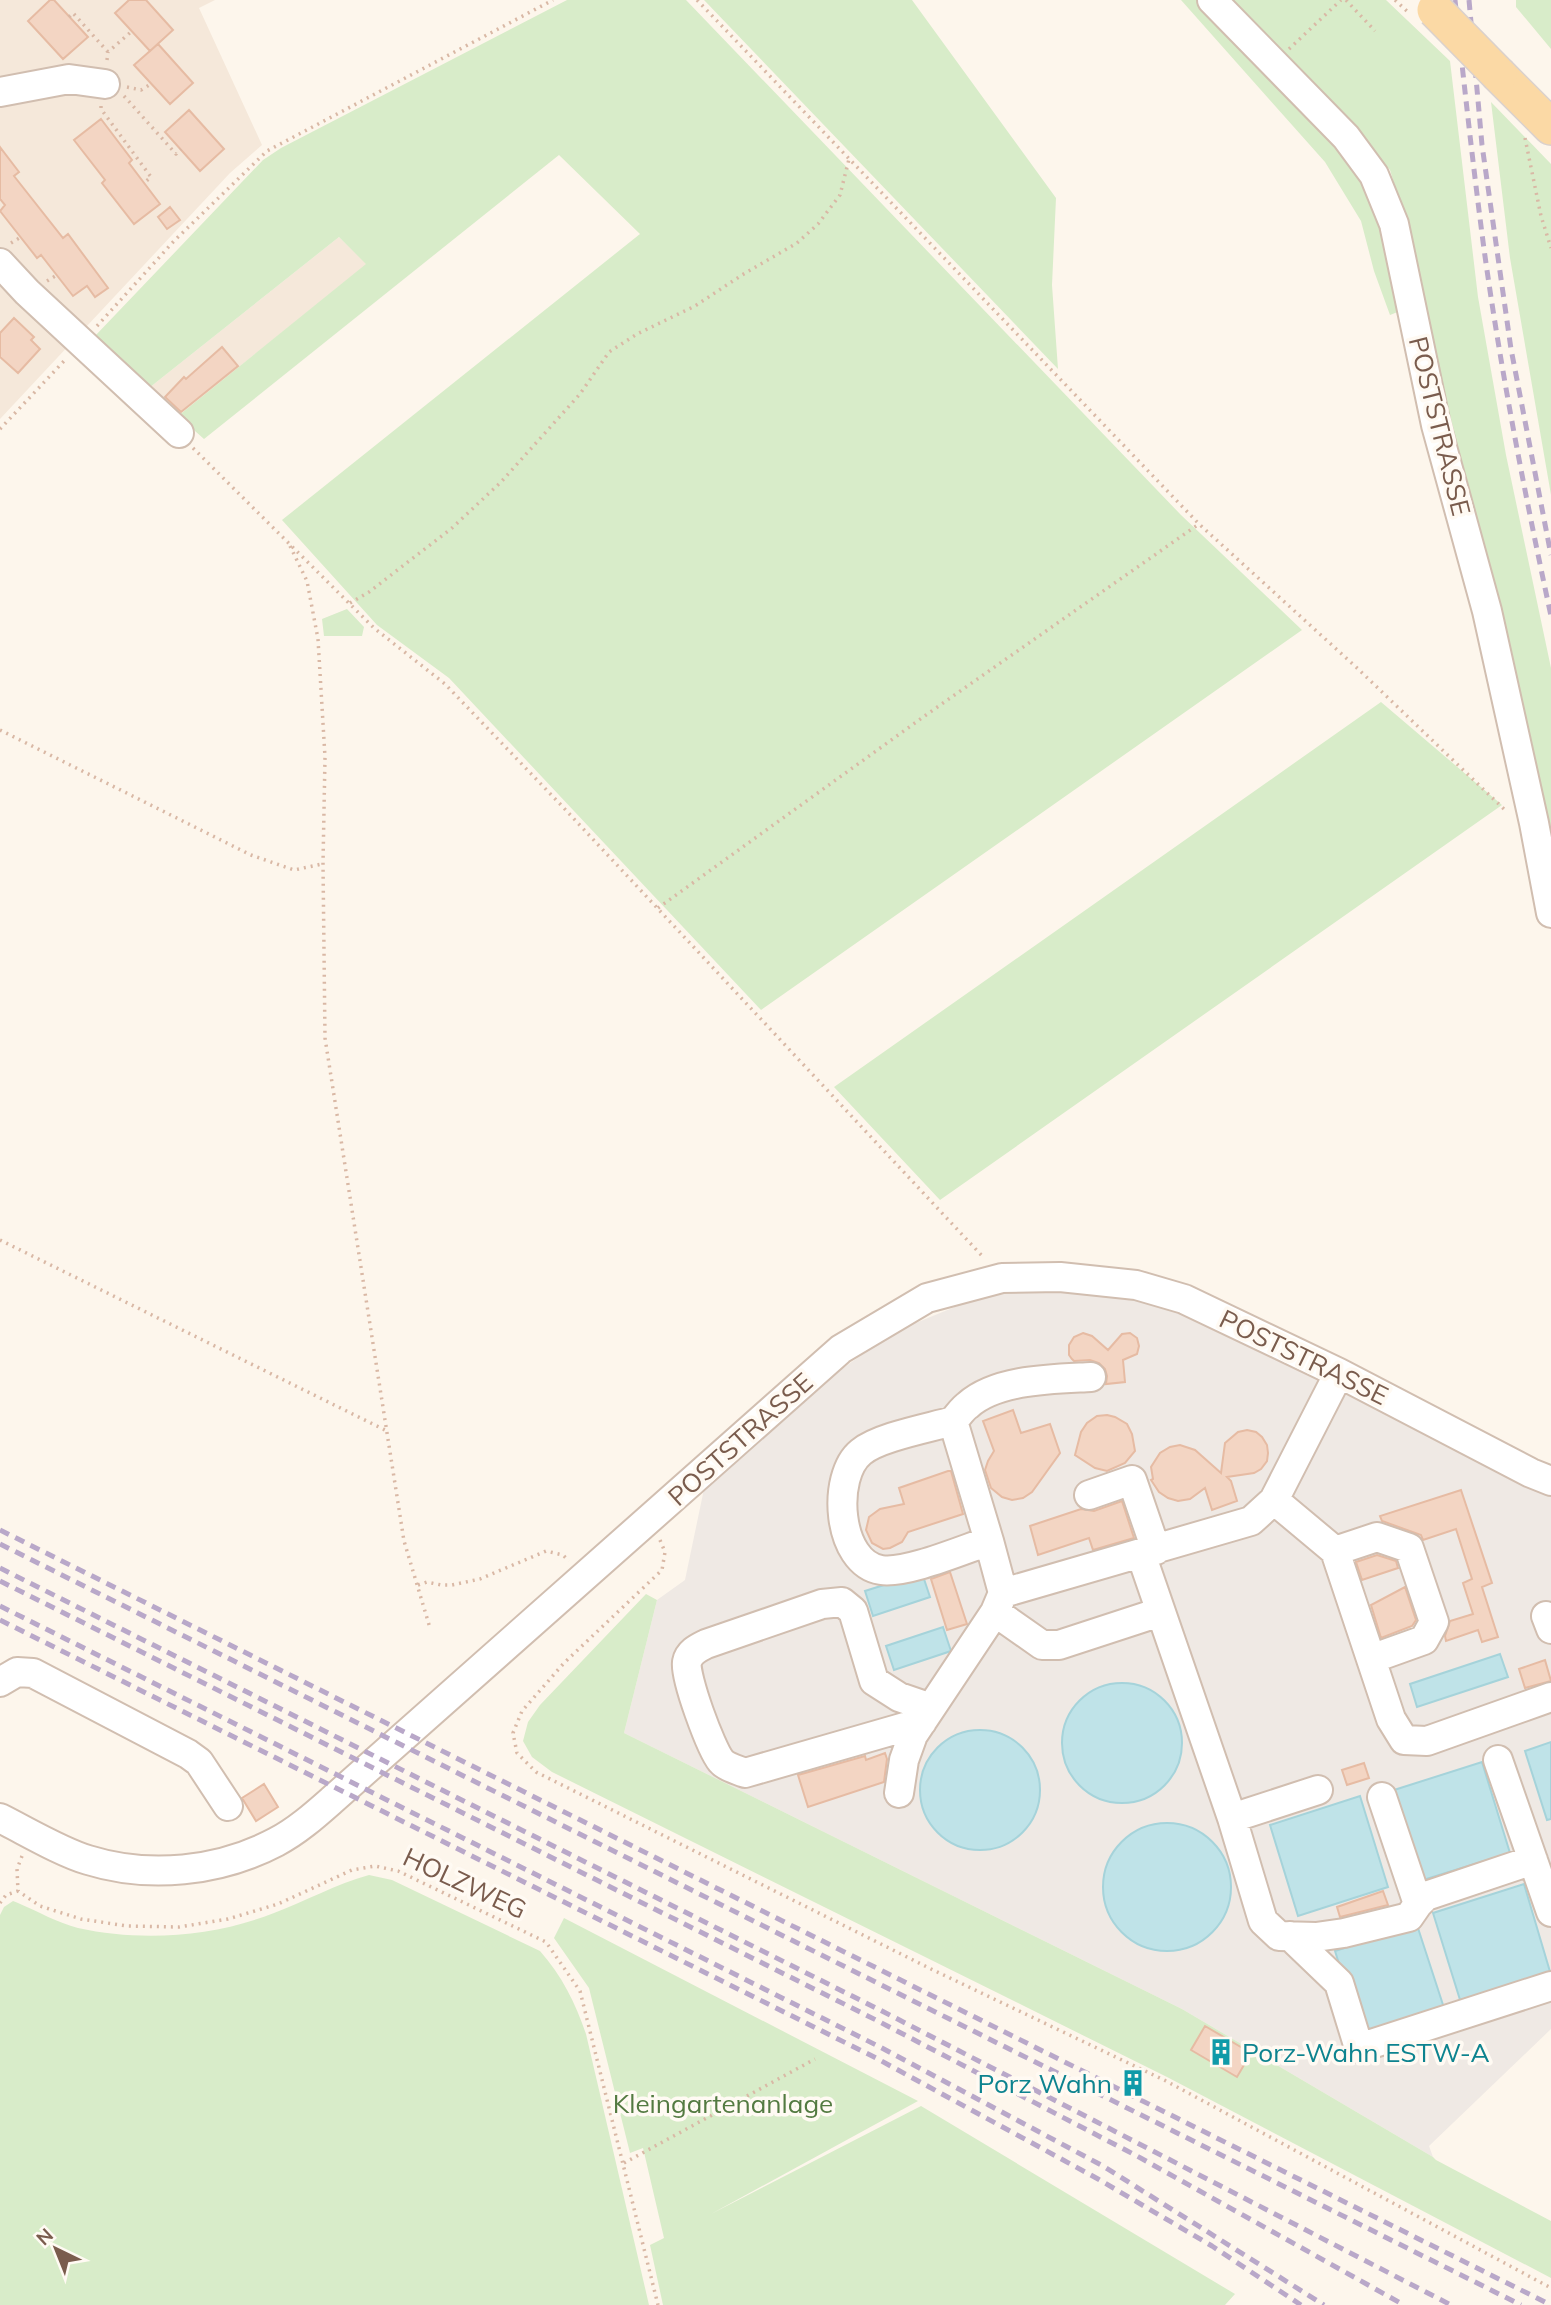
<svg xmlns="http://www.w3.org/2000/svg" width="1551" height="2305" font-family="Mulish,sans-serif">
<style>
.residential{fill:#f5e8da}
.industrial{fill:#efe9e4}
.green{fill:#d8ecc9}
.water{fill:#bfe3e8;stroke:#a5d3da;stroke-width:2}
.building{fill:#f3d5c3;stroke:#e6bba3;stroke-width:2}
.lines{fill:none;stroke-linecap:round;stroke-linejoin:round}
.minor-casing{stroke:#d1beb0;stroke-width:32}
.major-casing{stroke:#dad1cd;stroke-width:38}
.path{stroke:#d9b8a5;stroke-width:3.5;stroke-dasharray:2 5;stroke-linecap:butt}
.minor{stroke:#fff;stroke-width:28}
.major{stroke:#fbd9a5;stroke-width:35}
.rail{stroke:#b9a8c9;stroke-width:5;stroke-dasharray:10 7;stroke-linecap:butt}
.major-bridge-casing{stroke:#dad1cd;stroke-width:38;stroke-linecap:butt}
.major-bridge{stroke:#fbd9a5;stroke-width:35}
.labels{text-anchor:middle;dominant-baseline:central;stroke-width:7;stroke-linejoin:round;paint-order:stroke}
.street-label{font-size:26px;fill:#7a5c4d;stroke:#fffaf3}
.culture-label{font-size:26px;fill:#0d838f;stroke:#fffaf3;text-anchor:start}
.park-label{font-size:26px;fill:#537a41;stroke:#fffaf3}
</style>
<rect width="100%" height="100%" fill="#fdf6ec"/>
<path class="residential" d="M 0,0 L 215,0 L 199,8 L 262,145 L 230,173 L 0,419 Z
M 339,237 L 367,264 L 178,416 L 149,388 Z"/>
<path class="industrial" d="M 1071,1290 L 1140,1298 L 1198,1316 L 1551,1492 L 1551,2029 L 1429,2146 L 1433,2157 L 1182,2009 L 624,1733 L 657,1600 L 685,1580 L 704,1489 L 842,1369 L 882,1340 L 906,1327 L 962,1304 L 991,1296 L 1025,1291 Z"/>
<path class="green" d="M 567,0 L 686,0 L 1181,515 L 1302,630 L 761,1010 L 449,678 L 377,625 L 282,520 L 640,234 L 559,155 L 204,439 L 178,416 L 366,264 L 339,237 L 149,388 L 95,336 L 263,160 L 281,148 Z
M 704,0 L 912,0 L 1056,198 L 1052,285 L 1058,369 Z
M 1181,0 L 1196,0 L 1340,148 L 1378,209 L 1400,311 L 1390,315 L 1374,271 L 1361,221 L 1325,162 Z
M 1227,0 L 1386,0 L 1450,61 L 1478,297 L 1506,455 L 1551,668 L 1551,853 L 1433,368 L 1416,256 L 1390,170 L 1291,62 Z
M 1516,0 L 1551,0 L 1551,49 L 1516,7 Z
M 1491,102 L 1551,164 L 1551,495 L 1510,258 Z
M 347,609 L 364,627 L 362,636 L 324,636 L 322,619 Z
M 1381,702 L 1502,805 L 940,1200 L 834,1087 Z
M 646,1594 L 657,1600 L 624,1733 L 1182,2009 L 1433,2157 L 1436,2160 L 1551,2221 L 1551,2278 L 1167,2077 L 552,1772 L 532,1757 L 523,1741 L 528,1722 L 540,1705 Z
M 369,1875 L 392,1880 L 540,1951 C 562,1976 575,2002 586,2034 L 649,2305 L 0,2305 L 0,1915 L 4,1907 L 13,1901 L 18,1903 C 37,1911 58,1923 78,1928 C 142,1942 213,1937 274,1913 C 306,1901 336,1884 369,1875 Z
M 564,1918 L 918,2101 L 711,2214 L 921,2106 L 1235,2294 L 1225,2305 L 663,2305 L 650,2245 L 664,2238 L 643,2148 L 630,2153 L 589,1988 L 554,1938 Z"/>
<path class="water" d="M 922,1573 L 930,1597 L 873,1616 L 865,1591 Z
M 943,1627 L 951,1651 L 894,1670 L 886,1646 Z
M 1500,1654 L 1508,1677 L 1417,1707 L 1410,1684 Z
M1062 1743a60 60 0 1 1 120 0a60 60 0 1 1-120 0Z
M920 1790a60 60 0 1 1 120 0a60 60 0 1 1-120 0Z
M 1551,1742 L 1551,1819 L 1547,1820 L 1525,1751 Z
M 1482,1762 L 1510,1853 L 1420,1881 L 1391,1791 Z
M 1360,1796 L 1388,1887 L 1298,1916 L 1270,1825 Z
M1103 1887a64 64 0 1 1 128 0a64 64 0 1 1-128 0Z
M 1524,1884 L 1551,1975 L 1461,2003 L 1433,1913 Z
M 1417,1925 L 1446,2014 L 1363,2040 L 1335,1951 Z"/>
<path class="building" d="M 50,0 L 54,0 L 88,37 L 63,59 L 28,21 Z
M 129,0 L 146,0 L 173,30 L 150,51 L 115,13 Z
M 158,44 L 193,83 L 170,104 L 134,65 Z
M 189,110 L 224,149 L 200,171 L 165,132 Z
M 101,119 L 132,160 L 129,163 L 160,204 L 134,224 L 102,183 L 105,180 L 74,140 Z
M 0,147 L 19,172 L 14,176 L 63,238 L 68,234 L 108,288 L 95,297 L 87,286 L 73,296 L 41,255 L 37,258 L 0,211 L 5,205 L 0,199 Z
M 170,207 L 180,220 L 167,229 L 158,217 Z
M 14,318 L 34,337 L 31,340 L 40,349 L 18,373 L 0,357 L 0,333 Z
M 222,347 L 238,366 L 181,412 L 165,397 L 184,377 L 186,379 Z
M 1083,1333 L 1092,1336 L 1108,1350 L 1122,1334 L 1130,1333 L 1137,1338 L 1139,1346 L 1137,1354 L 1123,1360 L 1125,1382 L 1106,1384 L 1107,1376 L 1105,1369 L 1099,1363 L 1090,1360 L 1074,1361 L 1072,1359 L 1069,1355 L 1069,1345 L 1074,1337 Z
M 1013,1410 L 1021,1433 L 1050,1424 L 1060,1453 L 1032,1492 L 1023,1498 L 1012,1500 L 1002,1497 L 991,1488 L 985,1470 L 988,1461 L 994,1451 L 983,1421 Z
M 1107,1415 L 1115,1417 L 1127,1424 L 1132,1434 L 1135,1451 L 1125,1463 L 1107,1471 L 1095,1468 L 1075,1455 L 1081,1432 L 1087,1423 L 1097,1416 Z
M 1247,1430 L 1256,1432 L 1262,1437 L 1267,1445 L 1268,1453 L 1267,1461 L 1261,1469 L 1254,1473 L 1227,1477 L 1231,1481 L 1237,1501 L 1212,1510 L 1205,1488 L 1190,1499 L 1178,1501 L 1168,1498 L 1159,1492 L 1151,1480 L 1153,1479 L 1151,1467 L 1160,1453 L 1170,1447 L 1180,1445 L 1195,1450 L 1221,1473 L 1225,1443 L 1238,1432 Z
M 948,1471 L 951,1471 L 963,1514 L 908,1532 L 902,1542 L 890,1548 L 883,1549 L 872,1543 L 866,1530 L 869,1517 L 880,1509 L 904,1504 L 899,1488 Z
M 1461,1490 L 1492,1583 L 1482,1587 L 1498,1637 L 1482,1642 L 1478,1630 L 1446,1641 L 1445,1636 L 1450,1621 L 1473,1614 L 1463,1583 L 1472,1579 L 1456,1529 L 1423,1540 L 1421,1535 L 1382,1521 L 1380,1516 Z
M 1122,1501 L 1134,1538 L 1093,1550 L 1089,1538 L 1038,1555 L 1030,1526 L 1081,1509 L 1094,1511 Z
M 1377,1555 L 1396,1561 L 1398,1568 L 1362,1580 L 1356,1562 Z
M 950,1572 L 967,1624 L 947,1630 L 931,1579 Z
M 1405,1587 L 1416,1620 L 1412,1626 L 1381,1638 L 1371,1605 Z
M 1545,1660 L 1551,1681 L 1525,1688 L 1519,1669 Z
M 885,1753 L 887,1759 L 884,1782 L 808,1807 L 798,1775 L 865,1756 L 866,1760 Z
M 1364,1763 L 1369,1778 L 1347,1785 L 1342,1770 Z
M 264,1784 L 278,1807 L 256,1821 L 242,1798 Z
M 1383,1891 L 1388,1905 L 1340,1917 L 1337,1907 Z
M 1205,2026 L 1251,2053 L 1237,2077 L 1191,2050 Z"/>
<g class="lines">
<defs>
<path id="minor" d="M 1212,0 L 1346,137 L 1374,175 L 1394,224 L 1436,425 L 1487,611 L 1534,823 L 1551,913
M 0,92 L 69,79 L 105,84
M 0,263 L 27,292 L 179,433
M 953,1421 C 958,1416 962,1409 968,1405 C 997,1379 1054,1379 1091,1377
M 1089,1495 L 1132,1480 L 1156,1550
M 1274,1500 L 1335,1551 L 1391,1719 L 1404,1740 L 1427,1741 L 1551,1697
M 989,1541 L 953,1421 C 929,1428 879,1437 861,1452 C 831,1476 837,1563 881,1570 C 906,1574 962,1550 989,1541 L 1003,1593
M 1335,1551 L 1377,1537 L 1409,1548 L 1434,1622 L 1424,1640 L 1371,1659
M 1141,1554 L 1232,1818 L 1263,1921 L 1279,1936 L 1316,1937 L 1344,1933 L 1409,1917 L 1418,1904 L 1426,1896 L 1533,1860
M 995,1612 L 1042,1645 L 1059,1645 L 1160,1612
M 1546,1616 L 1551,1629
M 0,1682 L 17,1672 L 33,1673 L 188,1754 L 199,1762 L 228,1806
M 922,1722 L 745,1773 C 738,1770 726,1767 721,1761 C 711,1749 684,1676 687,1662 C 689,1652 698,1648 706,1644 L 822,1604 L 842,1602 L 853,1611 L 874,1681 L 899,1697 L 931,1708
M 1498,1760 L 1551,1912
M 899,1793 L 904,1760 L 913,1735 L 995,1612 L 1003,1593 L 1251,1521 L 1274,1500 L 1339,1373
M 1382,1797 L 1418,1904
M 0,1818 C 26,1831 61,1852 88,1860 C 149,1879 219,1872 276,1842 C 297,1831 315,1815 332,1800 L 841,1349 L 927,1298 L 1002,1278 L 1060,1277 L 1136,1285 L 1184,1299 L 1339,1373 L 1531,1473 L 1551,1481
M 1232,1818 L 1318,1790
M 1290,1936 L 1339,1983 L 1359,2048 L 1551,1986"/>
<path id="major" d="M 1499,75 L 1551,127"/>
</defs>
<use href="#minor" class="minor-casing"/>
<use href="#major" class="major-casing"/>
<path class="path" d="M 697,0 L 1199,524 L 1356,667 L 1506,811
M 1346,0 L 1375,31
M 1395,0 L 1409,13
M 69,17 L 73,13 L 108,52
M 1289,49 L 1341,0
M 107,60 L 108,52 L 132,31
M 127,87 L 141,90 L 151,84
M 124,96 L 176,154 L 181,149
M 101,106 L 101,109 L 151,177 L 144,183
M 1525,138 L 1541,216 L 1551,248
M 11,243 L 21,237
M 47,281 L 57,275
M 97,326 L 174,241 L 267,151 L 553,0
M 0,429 L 65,360
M 193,448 L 374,628 L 445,684 L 561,805 L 984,1258
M 290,546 L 307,581 L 318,639 L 325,757 L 323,864 L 325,1038 L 404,1541 L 430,1628
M 350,603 L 369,592 L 452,528 L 501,482 L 580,394 L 609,352 L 637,334 L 695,306 L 742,275 L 797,243 L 818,224 L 840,195 L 849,159
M 0,730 L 251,855 L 294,870 L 322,864
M 658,908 L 926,715 L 1199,524
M 0,1240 L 387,1431
M 660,1540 L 665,1552 L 662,1570 L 564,1663 L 522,1711 L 513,1733 L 517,1753 L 536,1772 L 929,1968 L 1166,2081 L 1551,2288
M 418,1585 L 427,1582 L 441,1585 L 452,1585 L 480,1579 L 546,1551 L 563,1555 L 569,1561
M 22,1856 L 17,1869 L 18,1891 L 40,1906 L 81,1919 L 127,1926 L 179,1927 L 228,1919 L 278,1904 L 352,1870 L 375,1866 L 398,1871 L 546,1942 L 580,1991 L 658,2305
M 0,1903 L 6,1895 L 18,1891
M 624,2163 L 815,2059"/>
<use href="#minor" class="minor"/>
<use href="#major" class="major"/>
<path class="rail" d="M 1455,0 C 1464,83 1473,166 1484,249 C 1501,372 1525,495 1551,616
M 1469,0 L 1482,145 L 1511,349 L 1551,555
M 0,1530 L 1551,2305
M 0,1544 L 1521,2305
M 0,1568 L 882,2011 L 1451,2305
M 0,1581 L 876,2020 L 1137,2156 L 1404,2305
M 0,1606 L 880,2047 L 1103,2166 L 1324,2305
M 0,1620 L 876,2058 L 1098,2179 L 1212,2246 L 1301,2305"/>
<defs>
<path id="major-bridge" d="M 1435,10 L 1499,75"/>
</defs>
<use href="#major-bridge" class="major-bridge-casing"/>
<use href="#major-bridge" class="major-bridge"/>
</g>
<defs>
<symbol id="building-bare" viewBox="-9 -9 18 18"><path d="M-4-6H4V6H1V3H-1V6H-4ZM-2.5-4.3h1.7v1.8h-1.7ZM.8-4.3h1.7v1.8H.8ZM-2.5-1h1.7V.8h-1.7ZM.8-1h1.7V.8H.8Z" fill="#0f9aa8" stroke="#fffaf3" stroke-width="2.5" paint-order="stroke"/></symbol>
</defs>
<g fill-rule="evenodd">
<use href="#building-bare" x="1202" y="2033" width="38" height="38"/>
<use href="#building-bare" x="1114" y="2064" width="38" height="38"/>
</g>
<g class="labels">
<g class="street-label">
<text transform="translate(1440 426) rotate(76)">POSTSTRASSE</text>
<text transform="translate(1304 1357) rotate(26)">POSTSTRASSE</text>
<text transform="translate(740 1439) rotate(-42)">POSTSTRASSE</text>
<text transform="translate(465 1883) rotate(25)">HOLZWEG</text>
</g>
<g class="culture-label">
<text x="1242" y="2052">Porz-Wahn ESTW-A</text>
<text x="1112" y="2083" text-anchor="end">Porz Wahn</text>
</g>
<g class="park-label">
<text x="723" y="2103">Kleingartenanlage</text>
</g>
</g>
<g transform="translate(56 2249) rotate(317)" stroke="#fffaf3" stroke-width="5" paint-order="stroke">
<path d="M0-5L12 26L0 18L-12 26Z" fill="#7a5c4d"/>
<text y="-10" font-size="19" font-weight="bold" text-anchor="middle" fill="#7a5c4d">N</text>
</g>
</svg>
